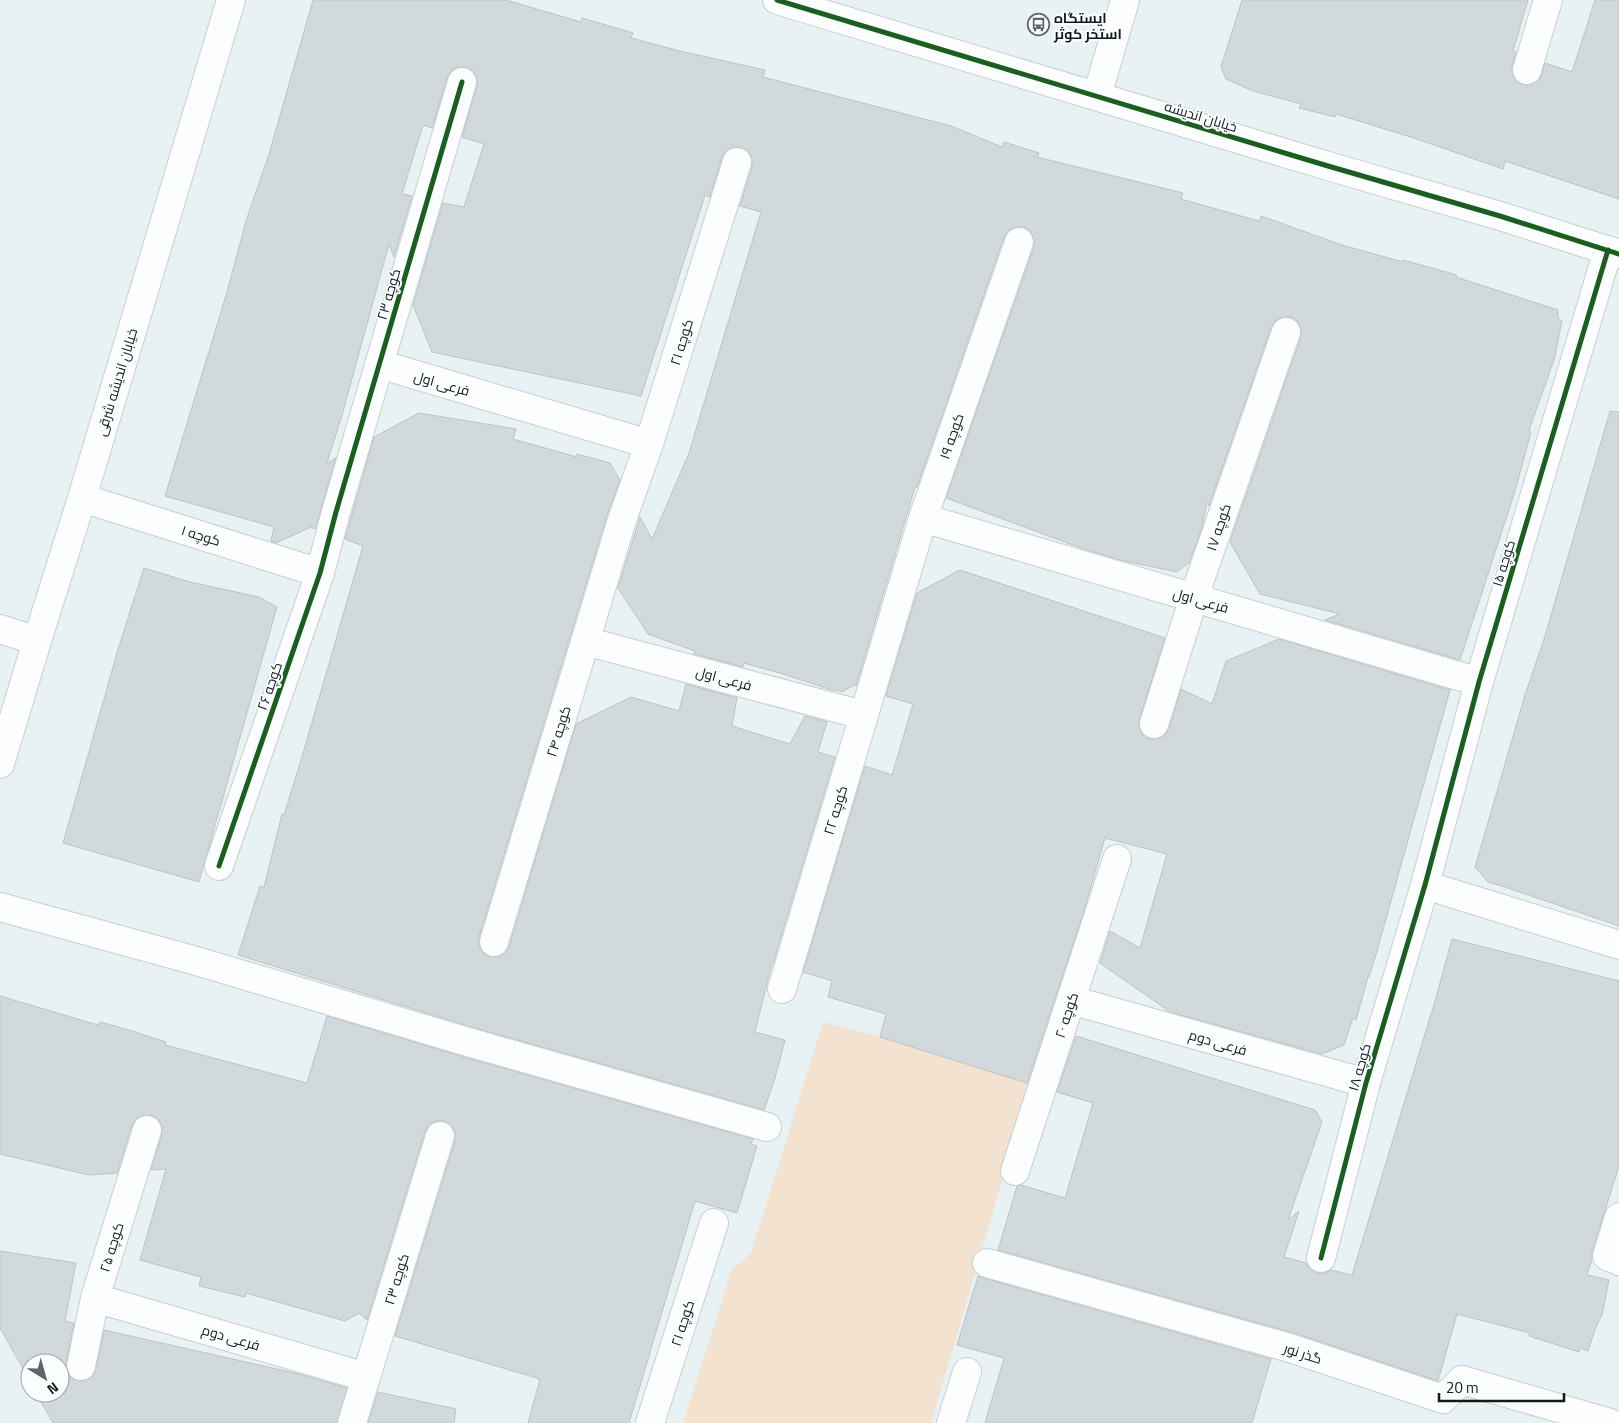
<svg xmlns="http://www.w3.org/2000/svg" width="1619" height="1423" font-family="'Titillium Web',Cairo,sans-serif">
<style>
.green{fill:#f3e2d0}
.building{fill:#d2d9dc;stroke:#bdc3c5}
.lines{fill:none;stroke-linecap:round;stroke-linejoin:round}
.minor-casing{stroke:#c8ced1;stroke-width:30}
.tertiary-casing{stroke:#c8ced1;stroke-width:30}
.minor{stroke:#fcfdfd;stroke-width:28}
.tertiary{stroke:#fcfdfd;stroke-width:28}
.cycleway-casing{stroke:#fbfeff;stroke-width:8}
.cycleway{stroke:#1b5e20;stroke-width:5}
.labels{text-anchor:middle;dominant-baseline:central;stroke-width:4;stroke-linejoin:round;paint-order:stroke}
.poi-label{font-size:14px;font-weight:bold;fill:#14191a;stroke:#fbfeff;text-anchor:start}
.street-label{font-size:14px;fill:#14191a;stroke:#fbfeff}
</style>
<rect width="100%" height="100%" fill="#e8f1f4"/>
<path class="green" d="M 823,1022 L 881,1037 L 1036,1086 L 1002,1181 L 931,1423 L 683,1423 L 732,1269 L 751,1253 Z"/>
<path class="building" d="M 313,0 L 506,0 L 581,22 L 582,18 L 633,33 L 631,38 L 680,51 L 765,70 L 763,77 L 951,126 L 1002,147 L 1004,142 L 1039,153 L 1037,157 L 1183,193 L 1181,199 L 1259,221 L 1261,216 L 1342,245 L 1403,262 L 1403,260 L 1457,275 L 1456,277 L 1558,310 L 1558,318 L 1562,321 L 1554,360 L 1529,430 L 1531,432 L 1515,491 L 1460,660 L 1325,620 L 1340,614 L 1260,594 L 1230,542 L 1301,337 L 1301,330 L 1298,322 L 1291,317 L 1284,317 L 1276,320 L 1271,327 L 1209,506 L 1207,503 L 1202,527 L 1189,563 L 1177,572 L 1120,560 L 1081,548 L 946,498 L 1034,247 L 1034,240 L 1031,232 L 1025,227 L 1017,227 L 1009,230 L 1004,237 L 917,487 L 915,487 L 856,686 L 854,685 L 842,692 L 836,690 L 835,691 L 783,674 L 744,663 L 743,667 L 694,654 L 695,651 L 648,634 L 618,588 L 640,517 L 652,539 L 689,453 L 761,212 L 740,206 L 752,167 L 752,158 L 748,151 L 741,147 L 733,147 L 727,150 L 722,157 L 710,197 L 705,195 L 641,396 L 432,352 L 413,305 L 443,203 L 464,207 L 484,144 L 462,137 L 477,86 L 477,79 L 474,72 L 466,67 L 458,67 L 451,71 L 447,78 L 432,128 L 423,125 L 402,194 L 412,196 L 394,257 L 389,244 L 342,415 L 327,463 L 336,458 L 315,529 L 311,527 L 276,543 L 271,541 L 274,527 L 165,496 L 227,292 L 246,221 L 269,154 Z
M 1242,0 L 1528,0 L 1513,51 L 1516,52 L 1512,66 L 1512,73 L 1516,81 L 1523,85 L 1530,85 L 1538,81 L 1542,74 L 1545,63 L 1572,72 L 1595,0 L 1619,0 L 1619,199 L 1505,161 L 1503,169 L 1414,138 L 1336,114 L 1335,117 L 1299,108 L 1301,104 L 1253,91 L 1226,79 L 1221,67 Z
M 1610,411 L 1619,412 L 1619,926 L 1505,887 L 1488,882 L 1475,867 L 1525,695 L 1545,636 Z
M 419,413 L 516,429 L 513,439 L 577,457 L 577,454 L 610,463 L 620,480 L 607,515 L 479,937 L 479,946 L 483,953 L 490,957 L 498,957 L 505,953 L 509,947 L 576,724 L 631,697 L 679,711 L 686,684 L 737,698 L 732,726 L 790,744 L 805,716 L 827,722 L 818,752 L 835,757 L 773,963 L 772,963 L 755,1032 L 785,1040 L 775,1078 L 764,1110 L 472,1027 L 238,955 L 260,886 L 264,887 L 282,814 L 284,815 L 304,750 L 363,546 L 345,539 L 374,437 Z
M 144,568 L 190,582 L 259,597 L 277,607 L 199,882 L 63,843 L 119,646 Z
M 960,570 L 1165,638 L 1139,720 L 1139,727 L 1142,734 L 1150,739 L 1157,739 L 1164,736 L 1169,729 L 1181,689 L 1212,704 L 1226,661 L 1279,639 L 1450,690 L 1377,951 L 1369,977 L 1368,977 L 1356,1020 L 1353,1018 L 1344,1045 L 1322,1054 L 1170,1012 L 1100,963 L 1110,931 L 1140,948 L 1167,854 L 1105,838 L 1083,914 L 1027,1083 L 880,1037 L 886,1014 L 828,997 L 832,981 L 803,972 L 865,766 L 892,775 L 913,704 L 886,696 L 917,593 Z
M 1452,939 L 1619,981 L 1619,1166 L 1592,1251 L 1592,1259 L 1587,1275 L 1609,1280 L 1602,1315 L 1595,1329 L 1588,1351 L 1580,1348 L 1579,1352 L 1529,1336 L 1530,1333 L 1457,1314 L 1438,1381 L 1294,1333 L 998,1250 L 1017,1186 L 1021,1185 L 1065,1198 L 1093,1103 L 1057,1092 L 1076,1036 L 1315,1110 L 1322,1122 L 1288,1220 L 1299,1211 L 1284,1257 L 1306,1263 L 1310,1269 L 1317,1273 L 1325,1273 L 1331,1270 L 1352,1275 L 1435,1001 Z
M 0,996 L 98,1025 L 100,1022 L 129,1030 L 166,1042 L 165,1045 L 307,1083 L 327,1016 L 464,1057 L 753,1139 L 751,1144 L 757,1146 L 737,1213 L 695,1201 L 629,1423 L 528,1423 L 540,1379 L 395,1336 L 455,1141 L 455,1132 L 451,1125 L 444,1121 L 436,1121 L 429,1125 L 425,1131 L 367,1320 L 359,1313 L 345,1321 L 246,1293 L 245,1297 L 199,1286 L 201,1277 L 140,1260 L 166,1169 L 151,1170 L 162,1134 L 162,1126 L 158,1119 L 151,1115 L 144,1115 L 136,1119 L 132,1125 L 117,1173 L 89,1175 L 0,1154 Z
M 0,1251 L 76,1263 L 65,1321 L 74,1323 L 66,1363 L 66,1371 L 71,1378 L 78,1381 L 85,1381 L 93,1376 L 96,1369 L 104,1330 L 299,1374 L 347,1388 L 337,1423 L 53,1423 L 36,1393 L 60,1393 L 60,1363 L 30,1363 L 30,1381 L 0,1328 Z
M 978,1276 L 983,1278 L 1271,1359 L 1252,1423 L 985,1423 L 1004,1358 L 957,1345 Z
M 378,1392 L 456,1409 L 454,1423 L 368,1423 Z"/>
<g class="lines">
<defs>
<path id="minor" d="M 1527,70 L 1548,0
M 1097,96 L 1125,0
M 379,364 L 649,444
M 82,498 L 320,573
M 923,518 L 1479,682
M 0,629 L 37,641
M 585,641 L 863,715
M 1154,724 L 1194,597 L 1286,332
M 219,866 L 320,573 L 336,512 L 462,82
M 1425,885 L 1619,945
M 0,907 L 193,960 L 468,1042 L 767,1127
M 494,942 L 622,520 L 649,444 L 737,162
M 782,989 L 923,518 L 1019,242
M 1071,1000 L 1366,1083
M 1015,1171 L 1117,859
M 1619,1217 L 1607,1256 L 1619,1261
M 1321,1258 L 1366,1083 L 1425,885 L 1479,682 L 1608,250
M 987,1263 L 1290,1348 L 1443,1399 L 1462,1380 L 1610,1423
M 95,1298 L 366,1377
M 81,1366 L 95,1298 L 147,1130
M 352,1423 L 440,1136
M 650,1423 L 714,1223
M 951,1423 L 967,1372"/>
<path id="tertiary" d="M 777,0 L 1328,166 L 1500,216 L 1619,254
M 0,764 L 37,641 L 82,498 L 231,0"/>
</defs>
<use href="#minor" class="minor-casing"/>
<use href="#tertiary" class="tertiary-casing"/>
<use href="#minor" class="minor"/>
<use href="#tertiary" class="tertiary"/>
<defs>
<path id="cycleway" d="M 777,0 L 1328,166 L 1500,216 L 1619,254
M 219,866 L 320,573 L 336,512 L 462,82
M 1321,1258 L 1366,1083 L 1425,885 L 1479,682 L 1608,250"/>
</defs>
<use href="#cycleway" class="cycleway-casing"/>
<use href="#cycleway" class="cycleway"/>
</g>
<defs>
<symbol id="bus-ring" viewBox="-11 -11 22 22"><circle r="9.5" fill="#fbfeff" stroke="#5e6566" stroke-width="1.5"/><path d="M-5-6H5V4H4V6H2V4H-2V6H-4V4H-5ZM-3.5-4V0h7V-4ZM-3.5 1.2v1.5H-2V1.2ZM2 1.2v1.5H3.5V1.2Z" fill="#5e6566"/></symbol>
</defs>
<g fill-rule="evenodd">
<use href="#bus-ring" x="1026" y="12" width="25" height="25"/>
</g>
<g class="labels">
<g class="poi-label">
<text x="1054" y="17">ایستگاه<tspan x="1054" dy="16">استخر کوثر</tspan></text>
</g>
<g class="street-label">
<text transform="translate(1201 116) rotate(17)">خیابان اندیشه</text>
<text transform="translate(388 294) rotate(-74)">کوچه ۲۳</text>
<text transform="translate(681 342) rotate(-73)">کوچه ۲۱</text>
<text transform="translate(116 382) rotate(-73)">خیابان اندیشه شرقی</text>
<text transform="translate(442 383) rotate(16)">فرعی اول</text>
<text transform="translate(951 436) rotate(-71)">کوچه ۱۹</text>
<text transform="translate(1218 527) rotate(-71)">کوچه ۱۷</text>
<text transform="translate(201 535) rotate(17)">کوچه ۱</text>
<text transform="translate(1503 563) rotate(-73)">کوچه ۱۵</text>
<text transform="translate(1201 600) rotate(16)">فرعی اول</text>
<text transform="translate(724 678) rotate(15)">فرعی اول</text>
<text transform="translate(269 686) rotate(-71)">کوچه ۲۶</text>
<text transform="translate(558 731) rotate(-73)">کوچه ۲۴</text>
<text transform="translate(835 810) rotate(-73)">کوچه ۲۲</text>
<text transform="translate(1066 1015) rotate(-72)">کوچه ۲۰</text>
<text transform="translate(1218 1042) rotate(16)">فرعی دوم</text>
<text transform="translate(1359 1067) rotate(-74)">کوچه ۱۸</text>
<text transform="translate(111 1247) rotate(-73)">کوچه ۲۵</text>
<text transform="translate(396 1279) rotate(-73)">کوچه ۲۳</text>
<text transform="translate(682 1323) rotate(-72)">کوچه ۲۱</text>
<text transform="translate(231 1337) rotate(16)">فرعی دوم</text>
<text transform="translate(1303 1353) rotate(18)">گذر نور</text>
</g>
</g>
<g transform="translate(45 1378) rotate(143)"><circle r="24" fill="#fbfeff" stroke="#9fa2a3"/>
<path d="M0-4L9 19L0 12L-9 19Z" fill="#5e6566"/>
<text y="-8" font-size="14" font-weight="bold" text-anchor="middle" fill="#14191a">N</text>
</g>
<path d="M1439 1393v8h125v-8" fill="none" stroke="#14191a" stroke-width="2.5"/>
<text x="1446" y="1393" font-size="15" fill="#14191a" stroke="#fbfeff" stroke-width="4" paint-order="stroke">20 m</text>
</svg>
